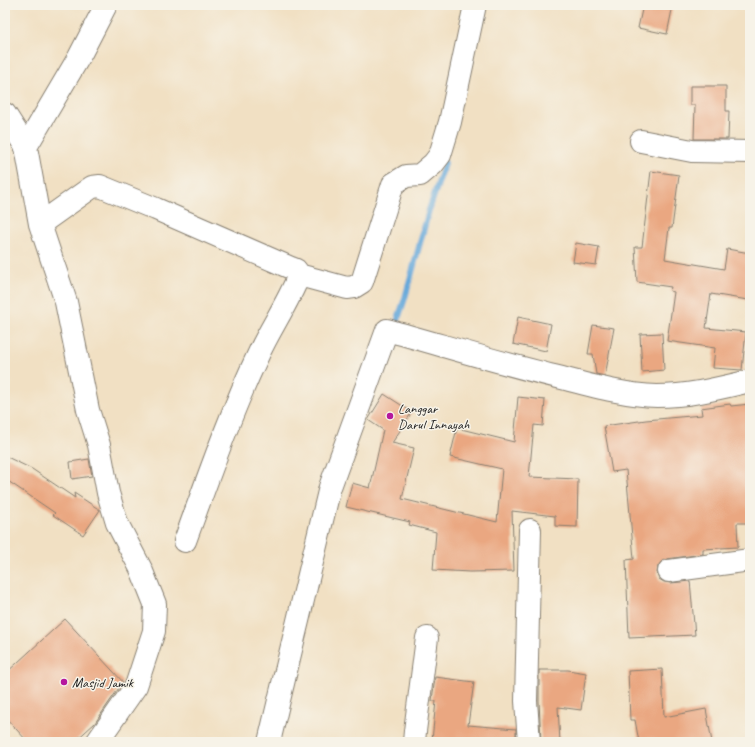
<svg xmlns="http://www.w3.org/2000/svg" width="755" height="747" font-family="Caveat,sans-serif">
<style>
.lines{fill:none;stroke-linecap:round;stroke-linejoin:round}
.stream{stroke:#66a9da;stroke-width:6}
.building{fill:#eaa781}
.minor-casing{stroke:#867e70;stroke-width:24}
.minor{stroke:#fff;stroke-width:22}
.poi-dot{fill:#b5179e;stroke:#f7f3e8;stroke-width:1.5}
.labels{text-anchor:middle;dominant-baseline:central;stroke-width:3;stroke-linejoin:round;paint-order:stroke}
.poi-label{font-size:14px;fill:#1c1c1c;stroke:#f7f3e8;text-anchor:start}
</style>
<rect width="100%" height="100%" fill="#f7f3e8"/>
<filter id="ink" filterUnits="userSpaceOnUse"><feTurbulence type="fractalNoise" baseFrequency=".025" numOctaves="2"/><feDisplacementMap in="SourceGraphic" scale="8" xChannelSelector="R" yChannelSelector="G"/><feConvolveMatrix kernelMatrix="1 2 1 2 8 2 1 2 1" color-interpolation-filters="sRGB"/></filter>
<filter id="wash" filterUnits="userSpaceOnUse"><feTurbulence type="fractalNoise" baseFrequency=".012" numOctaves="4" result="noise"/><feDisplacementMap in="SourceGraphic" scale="16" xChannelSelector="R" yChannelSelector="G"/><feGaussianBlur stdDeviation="0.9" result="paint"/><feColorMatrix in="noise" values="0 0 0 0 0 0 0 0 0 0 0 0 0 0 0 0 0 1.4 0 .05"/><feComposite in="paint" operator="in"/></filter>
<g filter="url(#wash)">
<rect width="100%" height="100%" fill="#f1e0c3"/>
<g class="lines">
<path class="stream" d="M 395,328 L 405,298 L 429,210 L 445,163"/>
</g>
<g id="blocks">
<path class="building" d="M 643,5 L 673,5 L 667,34 L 638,28 Z
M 690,86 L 726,86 L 726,111 L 729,111 L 728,139 L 694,139 L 695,105 L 690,105 Z
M 651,171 L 679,175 L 672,228 L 669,228 L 665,259 L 724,269 L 727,249 L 750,253 L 750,289 L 748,300 L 711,294 L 706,328 L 746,332 L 742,370 L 713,368 L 715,348 L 667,341 L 674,292 L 670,291 L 671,287 L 637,282 L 635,247 L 642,247 Z
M 576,243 L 599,247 L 596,265 L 573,262 Z
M 518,317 L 551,324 L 546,351 L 513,344 Z
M 593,325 L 614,328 L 605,376 L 596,374 L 593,354 L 588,354 Z
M 662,333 L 664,370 L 642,372 L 640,334 Z
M 384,394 L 412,412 L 392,443 L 414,448 L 402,499 L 497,522 L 502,469 L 450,457 L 457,428 L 514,442 L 518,397 L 545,400 L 543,426 L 534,425 L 529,477 L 578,479 L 577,527 L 555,526 L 555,516 L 512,511 L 514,571 L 470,572 L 433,570 L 436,532 L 409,525 L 410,522 L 346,507 L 352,483 L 370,488 L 383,430 L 368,420 Z
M 730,404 L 731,406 L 750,404 L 750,523 L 737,523 L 738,547 L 703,549 L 703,554 L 667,559 L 662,561 L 658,566 L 657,573 L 659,579 L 664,582 L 671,583 L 690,581 L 695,635 L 629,638 L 626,560 L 634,559 L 626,470 L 612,472 L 604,426 L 646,420 L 702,415 L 701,408 Z
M 5,456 L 32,469 L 75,498 L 74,493 L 100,510 L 83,535 L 53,515 L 55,513 L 5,479 Z
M 89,459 L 92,476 L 72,479 L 70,462 Z
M 65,619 L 123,682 L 95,723 L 74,742 L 28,742 L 5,717 L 5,674 Z
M 662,669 L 664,717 L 706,709 L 712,742 L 639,742 L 635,720 L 630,720 L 628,671 Z
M 539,670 L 568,670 L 586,673 L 581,710 L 558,707 L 560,742 L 541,742 L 539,701 Z
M 435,677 L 474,682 L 468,725 L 516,729 L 516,742 L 453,742 L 432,740 L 436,701 L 432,701 Z"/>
</g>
</g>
<g filter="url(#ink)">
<use href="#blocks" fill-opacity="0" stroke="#867e70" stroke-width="1"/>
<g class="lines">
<defs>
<path id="minor" d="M 5,114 L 26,147 L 40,224 L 66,302 L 88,410 L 99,445 L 108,493 L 117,523 L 141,569 L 155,604 L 154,631 L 136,686 L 97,742
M 641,141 L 692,151 L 750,152
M 26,147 L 79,57 L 106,5
M 40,224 L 92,187 L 100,186 L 156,209 L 291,268 L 296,270 L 299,275 C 288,303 271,327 259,353 C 230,414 208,478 185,541
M 299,275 L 347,288 L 354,287 L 362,282 L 393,184 L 406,176 L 420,175 L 433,164 L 440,155 L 450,122 L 475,5
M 669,571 L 750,560
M 269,742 L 330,487 L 387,330 C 445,346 503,364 562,378 C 593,386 625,395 657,396 C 689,396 720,388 750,381
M 414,742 L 415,731 L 427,638
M 529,742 L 526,701 L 530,530"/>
</defs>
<use href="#minor" class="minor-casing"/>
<use href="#minor" class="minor"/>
</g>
</g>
<g class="poi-dot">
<circle cx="390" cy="416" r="4"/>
<circle cx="64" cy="682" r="4"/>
</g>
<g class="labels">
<g class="poi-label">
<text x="398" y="408">Langgar<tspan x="398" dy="16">Darul Innayah</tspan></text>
<text x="72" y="682">Masjid Jamik</text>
</g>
</g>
<rect width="755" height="747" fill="none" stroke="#f7f3e8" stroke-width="20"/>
</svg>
